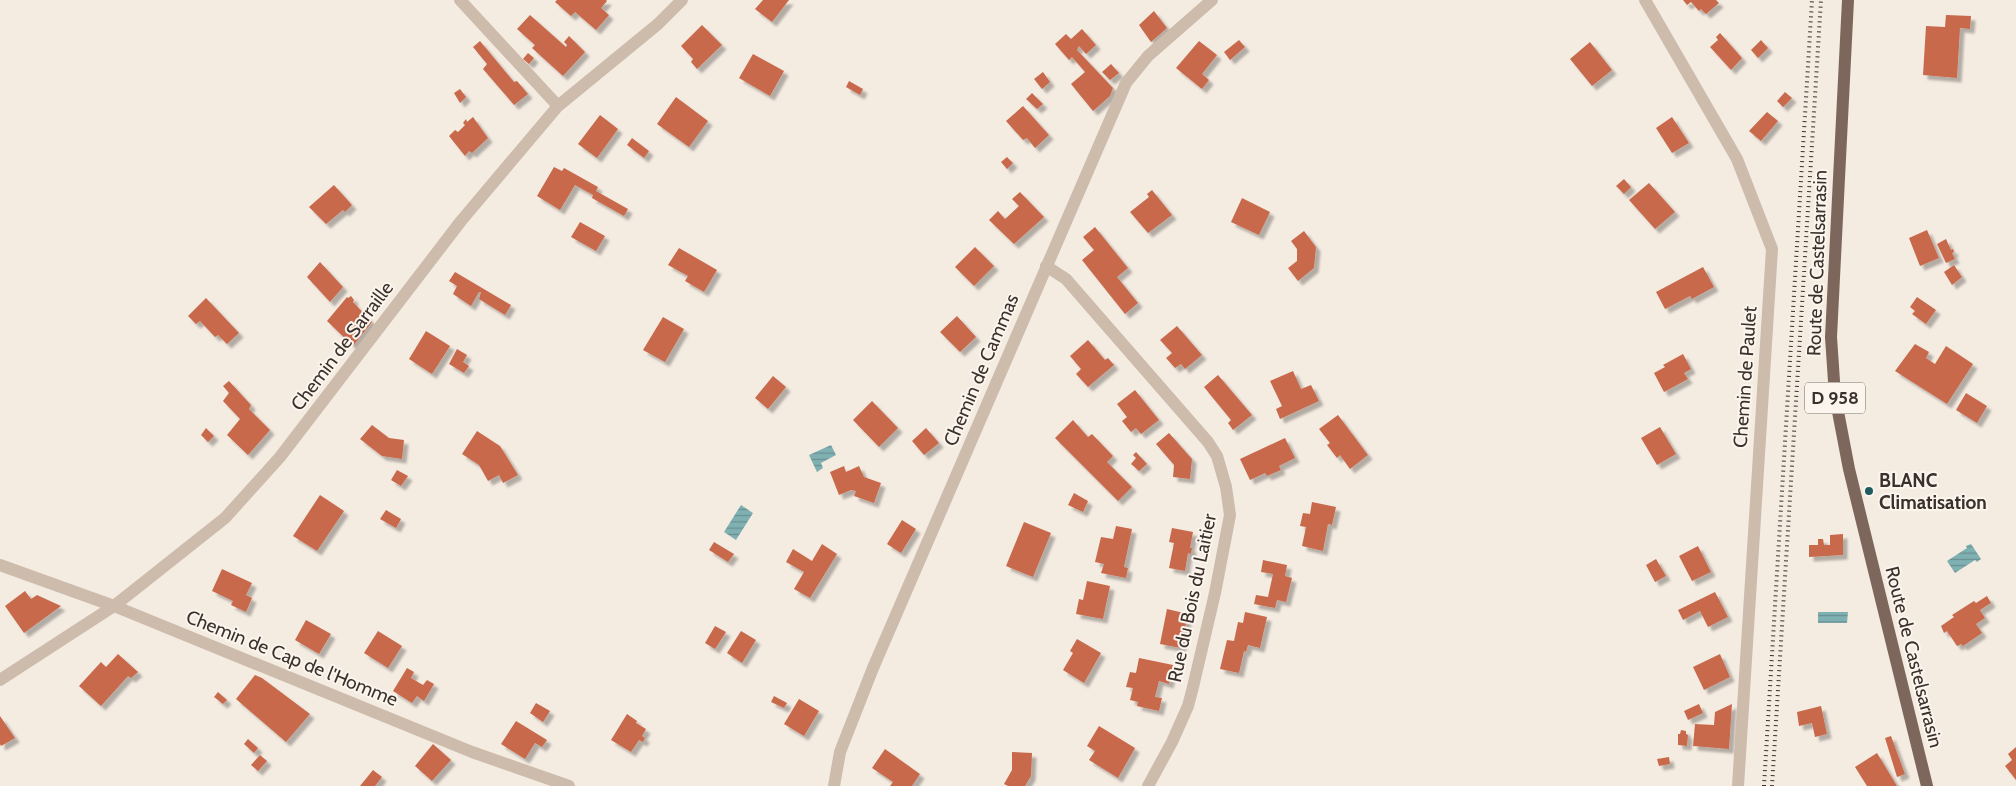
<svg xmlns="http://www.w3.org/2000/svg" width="2016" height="786" font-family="Cabin,sans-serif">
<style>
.water{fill:url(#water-rules)}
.building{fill:#c8694b;filter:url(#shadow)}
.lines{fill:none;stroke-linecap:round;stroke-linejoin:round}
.street{stroke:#cdbbac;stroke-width:12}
.primary{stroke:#7d675c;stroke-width:12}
.rail{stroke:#3b302b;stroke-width:4;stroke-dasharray:1 4;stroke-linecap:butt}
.poi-dot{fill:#1f5a5e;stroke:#fbf5ee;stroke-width:2}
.labels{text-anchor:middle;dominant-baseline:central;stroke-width:4;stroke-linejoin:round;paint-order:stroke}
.shield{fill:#fbf5ee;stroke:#756b66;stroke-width:1}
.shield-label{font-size:18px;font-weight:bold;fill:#3b302b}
.street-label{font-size:19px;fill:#3b302b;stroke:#fbf5ee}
.poi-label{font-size:19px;font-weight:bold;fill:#3b302b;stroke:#fbf5ee;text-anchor:start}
</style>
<defs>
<pattern id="water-rules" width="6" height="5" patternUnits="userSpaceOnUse" patternTransform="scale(1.25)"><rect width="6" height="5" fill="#7fb0b2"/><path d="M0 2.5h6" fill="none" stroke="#699091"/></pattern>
<filter id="shadow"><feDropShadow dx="4.5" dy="4.5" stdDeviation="1" flood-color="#0004"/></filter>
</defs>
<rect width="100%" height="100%" fill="#f4ebe1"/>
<path class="water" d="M 831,445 L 836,455 L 821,463 L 823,468 L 817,472 L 809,455 Z
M 741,505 L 753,513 L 736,540 L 724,532 Z
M 1971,544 L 1981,559 L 1977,562 L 1975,560 L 1955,573 L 1947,561 L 1967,548 L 1966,546 Z
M 1818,612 L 1848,612 L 1847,623 L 1818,623 Z"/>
<path class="building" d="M 557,0 L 606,0 L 607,1 L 601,8 L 609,15 L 596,30 L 575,12 L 571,16 L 555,2 Z
M 763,0 L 789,0 L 772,22 L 755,9 Z
M 1683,0 L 1716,0 L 1719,3 L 1706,14 L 1701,9 L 1699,11 L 1691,2 L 1687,5 Z
M 1154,11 L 1167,28 L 1151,42 L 1139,25 Z
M 530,15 L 566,47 L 567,45 L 564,42 L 569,36 L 585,52 L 563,76 L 532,48 L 535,45 L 517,29 Z
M 1946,15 L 1971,16 L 1970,29 L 1960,28 L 1957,78 L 1923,75 L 1926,26 L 1945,27 Z
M 702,25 L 722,45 L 697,69 L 691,62 L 693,59 L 681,46 Z
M 1082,29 L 1096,45 L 1086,54 L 1079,46 L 1077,50 L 1113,88 L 1110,96 L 1093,111 L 1071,84 L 1085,72 L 1072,57 L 1069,60 L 1055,44 L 1066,34 L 1071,39 Z
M 1720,33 L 1742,58 L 1731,70 L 1710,47 L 1718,40 L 1716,37 Z
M 1239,40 L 1245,47 L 1230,60 L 1224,52 Z
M 1761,40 L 1768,48 L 1758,58 L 1751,50 Z
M 480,41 L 514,82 L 517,81 L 528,94 L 514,105 L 483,69 L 487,64 L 473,47 Z
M 1199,41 L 1217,55 L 1202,74 L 1209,80 L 1202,89 L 1176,68 Z
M 1590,42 L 1612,70 L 1592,86 L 1570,59 Z
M 528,53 L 534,58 L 529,64 L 523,59 Z
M 753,54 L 784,71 L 770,96 L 739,78 Z
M 1111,64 L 1119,73 L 1110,80 L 1102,72 Z
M 1043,72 L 1050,82 L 1042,89 L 1034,79 Z
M 849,81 L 863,89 L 860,95 L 846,87 Z
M 460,89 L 466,97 L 460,103 L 454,93 Z
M 1785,92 L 1792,98 L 1783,107 L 1777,101 Z
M 1032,93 L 1043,104 L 1037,109 L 1026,99 Z
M 676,97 L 708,121 L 689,147 L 657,124 Z
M 1023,106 L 1049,135 L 1035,148 L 1027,138 L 1023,140 L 1006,121 Z
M 1767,112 L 1778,121 L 1761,141 L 1749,131 Z
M 600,115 L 618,129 L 597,158 L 578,144 Z
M 473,117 L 488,138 L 472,153 L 469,151 L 465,156 L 449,136 L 455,130 L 458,132 L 465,125 L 463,123 L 466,119 L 467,122 Z
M 1672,117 L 1689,143 L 1672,153 L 1656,128 Z
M 632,138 L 649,151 L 644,158 L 627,145 Z
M 1007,157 L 1013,163 L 1007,169 L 1001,162 Z
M 554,167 L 562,171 L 564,168 L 598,187 L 596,191 L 628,209 L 624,216 L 592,198 L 593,195 L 575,185 L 560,210 L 537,196 Z
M 1624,179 L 1631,187 L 1624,194 L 1616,186 Z
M 1649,183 L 1675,212 L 1655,229 L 1629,200 Z
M 334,185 L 352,205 L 345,212 L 343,210 L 326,224 L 309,207 Z
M 1152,190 L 1172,215 L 1148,233 L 1130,212 L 1149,197 L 1147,194 Z
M 1020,192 L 1044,217 L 1014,244 L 989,220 L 998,211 L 1005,219 L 1019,206 L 1012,199 Z
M 1242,198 L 1270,212 L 1259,235 L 1231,222 Z
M 580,222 L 605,236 L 596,251 L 571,237 Z
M 1095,227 L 1128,268 L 1117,277 L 1138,303 L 1125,314 L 1082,260 L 1094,250 L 1083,237 Z
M 1927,230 L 1939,258 L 1920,266 L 1909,238 Z
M 1304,231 L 1316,247 L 1314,268 L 1298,281 L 1288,268 L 1297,261 L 1297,249 L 1291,241 Z
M 1946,239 L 1951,250 L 1953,249 L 1954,252 L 1952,253 L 1955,259 L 1946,263 L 1937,244 Z
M 975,247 L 994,266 L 974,286 L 955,267 Z
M 679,248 L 717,270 L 704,292 L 685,281 L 688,276 L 668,265 Z
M 320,262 L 343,287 L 330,302 L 307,277 Z
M 1954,265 L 1962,277 L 1952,285 L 1944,272 Z
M 1703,267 L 1714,287 L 1692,299 L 1690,296 L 1665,309 L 1656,292 Z
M 455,272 L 511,305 L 505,315 L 479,299 L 481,292 L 479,292 L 471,306 L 453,294 L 457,286 L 449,281 Z
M 351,296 L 354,300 L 353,302 L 372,322 L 353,346 L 327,321 L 347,297 L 348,298 Z
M 1917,297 L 1936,310 L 1926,324 L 1912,314 L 1915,311 L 1910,307 Z
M 206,298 L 239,333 L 227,344 L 218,335 L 215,337 L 200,321 L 196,324 L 188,316 Z
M 957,316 L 976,337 L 960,352 L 940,332 Z
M 663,317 L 684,329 L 665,362 L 643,350 Z
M 1177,326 L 1202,355 L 1185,369 L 1181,364 L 1175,368 L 1166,358 L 1172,353 L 1160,340 Z
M 426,331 L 450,346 L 432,374 L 409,359 Z
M 1088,340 L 1105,360 L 1108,358 L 1114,365 L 1088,387 L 1076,374 L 1081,369 L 1070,356 Z
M 1915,344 L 1929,352 L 1926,358 L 1935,364 L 1946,346 L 1973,364 L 1947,404 L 1895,371 Z
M 457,349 L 467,355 L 463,362 L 469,366 L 464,373 L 449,364 Z
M 1683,354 L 1691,369 L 1684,373 L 1688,379 L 1664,392 L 1654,373 L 1665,367 L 1663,365 Z
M 1293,371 L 1301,389 L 1311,385 L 1319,401 L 1280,419 L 1276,409 L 1282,406 L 1270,381 Z
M 1218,375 L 1252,415 L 1233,430 L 1228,423 L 1231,420 L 1204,387 Z
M 773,376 L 786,387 L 768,409 L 755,398 Z
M 229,381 L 251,405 L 249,409 L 270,430 L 248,455 L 227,435 L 240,419 L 223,401 L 229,393 L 223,386 Z
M 1135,390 L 1159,420 L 1141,434 L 1136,428 L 1131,432 L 1122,421 L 1127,417 L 1117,404 Z
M 1966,393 L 1987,406 L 1977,423 L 1956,410 Z
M 872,401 L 898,428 L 879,447 L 853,420 Z
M 1338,415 L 1368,455 L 1350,469 L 1340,455 L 1337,458 L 1327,445 L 1330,443 L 1319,429 Z
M 1073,420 L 1088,437 L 1092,434 L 1113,456 L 1107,462 L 1132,487 L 1118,501 L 1055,438 Z
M 372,425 L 389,438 L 404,440 L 402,459 L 382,456 L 360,439 Z
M 1660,427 L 1676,454 L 1657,465 L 1641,438 Z
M 206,428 L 214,436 L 208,442 L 201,435 Z
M 926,428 L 939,443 L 924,455 L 912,441 Z
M 477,431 L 500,446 L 518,475 L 503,483 L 499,475 L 488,481 L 479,465 L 462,454 Z
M 1169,433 L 1192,459 L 1190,479 L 1173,477 L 1174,465 L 1156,444 Z
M 1285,438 L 1295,458 L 1279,466 L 1281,470 L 1267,476 L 1265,473 L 1250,480 L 1240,459 Z
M 1136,452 L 1147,464 L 1139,471 L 1131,464 L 1136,458 L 1133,455 Z
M 844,466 L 846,472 L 859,466 L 864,477 L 881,483 L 874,503 L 854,496 L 856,491 L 851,490 L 839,495 L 830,472 Z
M 397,470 L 408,476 L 401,486 L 391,480 Z
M 1074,493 L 1088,501 L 1083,512 L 1068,505 Z
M 320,495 L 344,511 L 317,551 L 293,536 Z
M 1312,502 L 1336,507 L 1332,525 L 1328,524 L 1323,551 L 1302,546 L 1306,527 L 1300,526 L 1303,513 L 1310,514 Z
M 386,510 L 401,519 L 396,528 L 380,519 Z
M 902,520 L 916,529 L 901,553 L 887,544 Z
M 1024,522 L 1051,533 L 1033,577 L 1006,566 Z
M 1116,526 L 1132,529 L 1124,567 L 1128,568 L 1126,578 L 1101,573 L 1104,564 L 1095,562 L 1101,537 L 1113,539 Z
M 1172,528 L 1193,532 L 1190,548 L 1192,548 L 1191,554 L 1188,553 L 1185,571 L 1169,568 L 1174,543 L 1169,542 Z
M 1843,534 L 1843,555 L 1809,557 L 1809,545 L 1818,545 L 1818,539 L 1823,539 L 1824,545 L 1830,545 L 1830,535 Z
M 714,542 L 734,554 L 728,562 L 709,550 Z
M 822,544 L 837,554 L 810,598 L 794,589 L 804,572 L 786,562 L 793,549 L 812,561 Z
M 1698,546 L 1711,572 L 1692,581 L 1679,556 Z
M 1656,559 L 1666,576 L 1655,582 L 1646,565 Z
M 1263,560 L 1287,565 L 1285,576 L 1292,578 L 1286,602 L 1277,600 L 1275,608 L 1254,604 L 1256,595 L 1268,597 L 1273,574 L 1261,572 Z
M 222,569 L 252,583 L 246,595 L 252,598 L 246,612 L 231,605 L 233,601 L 212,591 Z
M 1087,581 L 1110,586 L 1103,619 L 1076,614 L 1079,599 L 1083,600 Z
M 25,591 L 31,599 L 37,595 L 61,606 L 24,633 L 5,606 Z
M 1715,592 L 1728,617 L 1708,627 L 1700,611 L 1683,620 L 1678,610 Z
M 1987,596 L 1991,603 L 1980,610 L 1985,618 L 1976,624 L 1982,633 L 1963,646 L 1961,644 L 1957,646 L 1947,631 L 1944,633 L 1941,626 L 1954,617 L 1952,615 L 1974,601 L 1976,603 Z
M 1167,609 L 1188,614 L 1181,648 L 1160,644 Z
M 1245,612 L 1267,617 L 1260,648 L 1248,645 L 1246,652 L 1244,651 L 1239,673 L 1220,669 L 1227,640 L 1234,641 L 1238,622 L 1243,623 Z
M 306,620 L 331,634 L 319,654 L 295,640 Z
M 715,626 L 726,632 L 715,649 L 705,643 Z
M 378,631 L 402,646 L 388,668 L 364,653 Z
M 741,631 L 756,640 L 742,663 L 727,653 Z
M 1077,639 L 1101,653 L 1084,683 L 1063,670 L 1073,653 L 1070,651 Z
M 118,654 L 138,672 L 131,678 L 128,676 L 101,706 L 79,686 L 101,662 L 106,667 Z
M 1720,654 L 1730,677 L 1704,690 L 1693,667 Z
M 1139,658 L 1173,665 L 1169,684 L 1159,681 L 1155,697 L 1162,698 L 1159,711 L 1137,706 L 1138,702 L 1130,700 L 1133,688 L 1126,687 L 1130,672 L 1136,673 Z
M 407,668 L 414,672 L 411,678 L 423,685 L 427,680 L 434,684 L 424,701 L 417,696 L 412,703 L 393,691 Z
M 255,675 L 262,678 L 310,714 L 286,742 L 236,699 Z
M 218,692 L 227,700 L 223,704 L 214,697 Z
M 774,696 L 787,703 L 784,708 L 771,702 Z
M 799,699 L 819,711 L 804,736 L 784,724 Z
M 536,703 L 550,711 L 543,722 L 530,713 Z
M 1699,704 L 1703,713 L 1688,720 L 1684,711 Z
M 1732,704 L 1729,749 L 1693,746 L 1695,724 L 1714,725 L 1715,712 Z
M 1821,706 L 1827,734 L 1815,737 L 1812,723 L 1799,726 L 1797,712 Z
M 627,714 L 637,721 L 636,723 L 646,729 L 642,736 L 645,738 L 643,742 L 639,740 L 631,752 L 611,740 Z
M 0,716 L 15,738 L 1,746 L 0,744 Z
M 516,721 L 547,740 L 542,747 L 535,743 L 525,759 L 501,744 Z
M 1099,726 L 1135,748 L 1118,778 L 1089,760 L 1095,751 L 1087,746 Z
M 1681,730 L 1686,731 L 1686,734 L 1688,735 L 1687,746 L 1678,745 L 1678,734 L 1680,734 Z
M 1891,736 L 1905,774 L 1897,777 L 1885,738 Z
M 248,739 L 258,748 L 254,753 L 244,744 Z
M 433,744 L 451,760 L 432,781 L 415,766 Z
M 2016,747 L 2016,780 L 2005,766 L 2012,760 L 2008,754 Z
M 885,749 L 920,774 L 912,786 L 890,786 L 893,782 L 872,768 Z
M 1012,752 L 1032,753 L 1031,776 L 1025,786 L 1008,786 L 1004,784 L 1012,770 Z
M 1877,753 L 1897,786 L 1867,786 L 1855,767 Z
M 260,755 L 267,761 L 258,771 L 251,765 Z
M 1669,757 L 1670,764 L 1659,766 L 1657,759 Z
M 373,770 L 382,777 L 375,786 L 360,786 Z"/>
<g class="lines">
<path class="street" d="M 460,0 L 558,106
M 1645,0 L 1737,159 L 1772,249 L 1738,786
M 1046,266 L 1066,279 L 1208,442 L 1217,456 L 1226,487 L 1230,515 L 1215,593 L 1193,687 L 1188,706 L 1172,742 L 1148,786
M 0,565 L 114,606 L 472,752 L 569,786
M 0,680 L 114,606 L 225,518 L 280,457 L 461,221 L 558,106 L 658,24 L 682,0
M 834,786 L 840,752 L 873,668 L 1126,83 L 1148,56 L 1212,0"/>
<path class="primary" d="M 1848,0 L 1831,337 L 1835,396 L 1849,469 L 1927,786"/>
<path class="rail" d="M 1764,786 L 1812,0
M 1772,786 L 1821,0"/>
</g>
<circle class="poi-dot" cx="1869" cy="491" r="5"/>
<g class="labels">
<rect class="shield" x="1805" y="382.5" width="60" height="31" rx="4"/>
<g class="shield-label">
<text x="1835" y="398">D 958</text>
</g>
<g class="street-label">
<text transform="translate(1817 263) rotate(-88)">Route de Castelsarrasin</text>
<text transform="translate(342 346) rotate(-53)">Chemin de Sarraille</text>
<text transform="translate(981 370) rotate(-67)">Chemin de Cammas</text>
<text transform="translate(1745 377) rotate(-86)">Chemin de Paulet</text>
<text transform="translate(1192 598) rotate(-78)">Rue du Bois du Laitier</text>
<text transform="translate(1914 657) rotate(76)">Route de Castelsarrasin</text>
<text transform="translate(292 658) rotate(22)">Chemin de Cap de l'Homme</text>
</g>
<g class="poi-label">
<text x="1879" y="480">BLANC<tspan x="1879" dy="22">Climatisation</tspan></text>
</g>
</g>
</svg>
